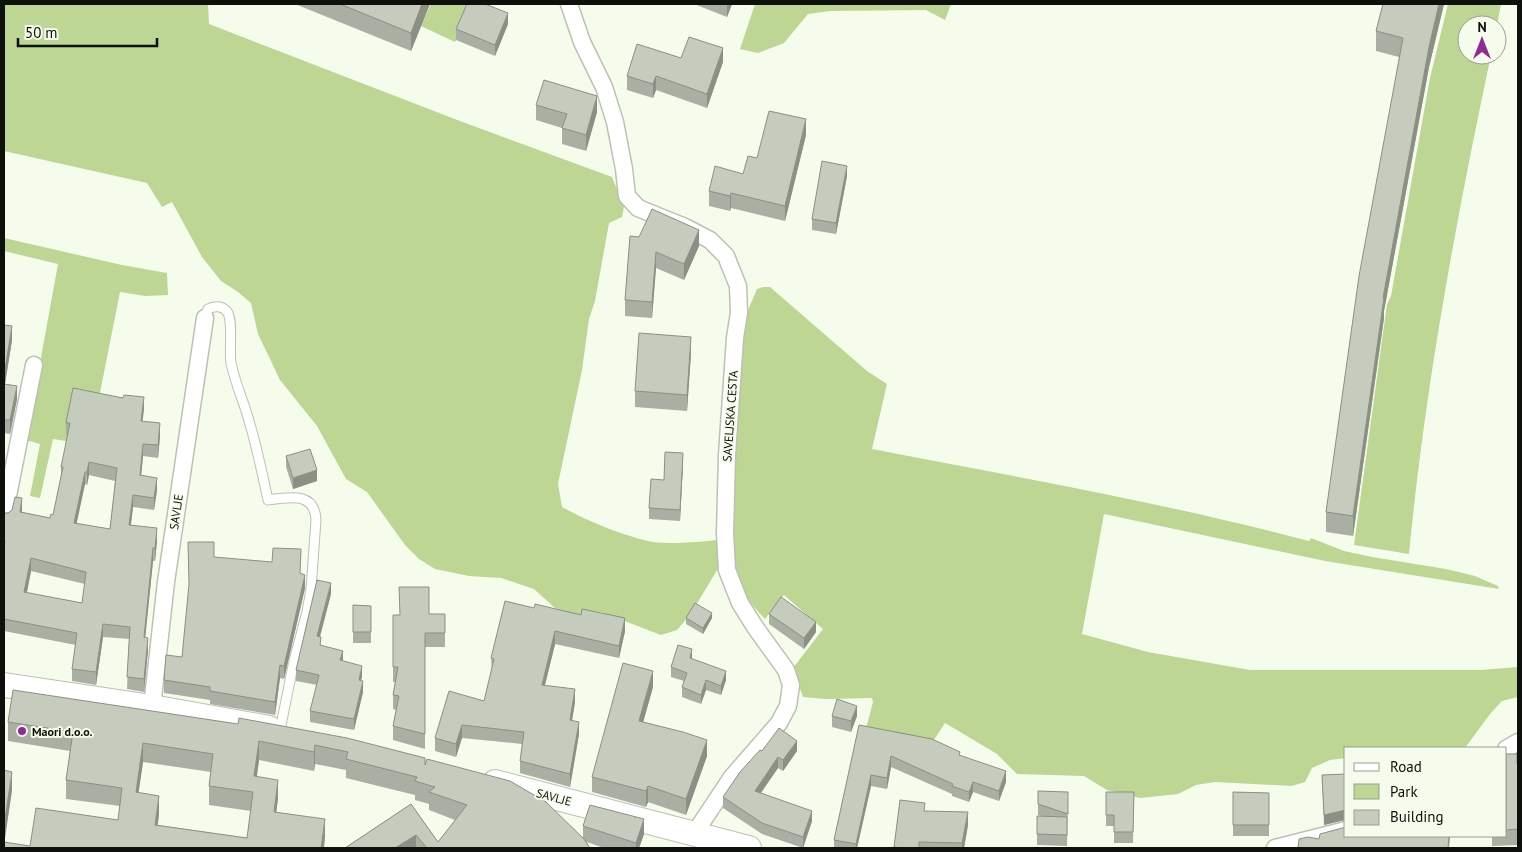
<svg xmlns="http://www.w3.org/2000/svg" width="1522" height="852" font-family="'PT Sans',sans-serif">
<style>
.green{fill:#bdd694}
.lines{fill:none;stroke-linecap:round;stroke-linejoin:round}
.lane-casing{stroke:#bbc1b3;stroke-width:11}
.street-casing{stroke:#bbc1b3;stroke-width:19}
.secondary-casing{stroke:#bbc1b3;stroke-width:26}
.lane{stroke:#fff;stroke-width:9}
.street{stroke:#fff;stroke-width:16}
.secondary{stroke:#fff;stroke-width:24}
.wall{fill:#aaafa3;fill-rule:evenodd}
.shaded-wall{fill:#8b8f84}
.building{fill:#c6ccbd;stroke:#8b8f84;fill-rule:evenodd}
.poi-dot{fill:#8f2b92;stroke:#f5fcec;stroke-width:2}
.labels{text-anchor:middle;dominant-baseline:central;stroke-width:4;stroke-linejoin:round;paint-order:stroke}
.street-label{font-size:12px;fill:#0e110b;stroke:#f5fcec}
.poi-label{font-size:12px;font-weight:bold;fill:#0e110b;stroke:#f5fcec;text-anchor:start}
</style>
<rect width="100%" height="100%" fill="#f5fcec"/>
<path class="green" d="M 4,4 L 208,4 L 209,24 L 460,121 L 612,177 L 624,206 L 622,217 L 609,223 L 595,301 L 589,319 L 582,370 L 558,484 L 562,507 C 587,521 619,534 648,541 C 664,545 700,542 717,540 L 719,567 L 690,615 L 677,630 L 661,635 L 601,612 L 575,615 L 555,608 L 534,589 L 501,578 L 469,576 L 435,569 L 419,559 L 405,545 L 367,492 L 346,479 L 317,426 L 280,380 L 258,334 L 251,303 L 238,292 L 221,281 L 202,257 L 172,202 L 162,207 L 147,183 L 4,151 Z
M 431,4 L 473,4 L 455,42 L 421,26 Z
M 755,4 L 951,4 L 945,20 L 926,10 L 830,11 L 808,14 L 784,43 L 758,53 L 740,49 Z
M 1448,4 L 1501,4 L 1497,25 L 1467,25 L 1467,55 L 1491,55 C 1456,220 1425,387 1409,554 L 1354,545 L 1387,304 L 1391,296 L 1430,78 Z
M 4,238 L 122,265 L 167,273 L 168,295 L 145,296 L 120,292 L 91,438 L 72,442 L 53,439 L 40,498 L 30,496 L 40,444 L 26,440 L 58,264 L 4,251 Z
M 763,287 L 770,287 L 867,371 L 887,384 L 872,449 C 1018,477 1165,503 1309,541 L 1311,538 L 1344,551 L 1372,557 L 1446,569 L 1475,576 L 1498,586 L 1499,589 L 1325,561 L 1104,514 L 1082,634 L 1148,652 L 1250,670 L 1481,670 L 1518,667 L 1518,697 L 1502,701 L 1490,714 L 1465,748 L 1346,748 L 1346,758 L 1330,760 L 1312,768 L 1305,782 L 1292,786 L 1215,782 L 1196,785 L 1178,794 L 1140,798 L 1107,790 L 1084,776 L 1017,774 L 997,754 L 945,723 L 926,752 L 865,732 L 873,702 L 872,698 L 826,699 L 803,697 L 793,668 L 823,629 L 784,595 L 765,619 C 737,589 735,578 729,538 L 742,336 L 746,315 L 757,289 Z"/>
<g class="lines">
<defs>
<path id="lane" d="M 205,318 L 208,309 C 215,305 224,306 228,313 C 233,323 229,350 231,363 C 235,383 244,402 249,421 C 257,447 262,473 268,500 C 290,497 315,492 316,520 L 311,589 L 307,612 L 294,661 L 280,730"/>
<path id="street" d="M 569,4 L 582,42 L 604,87 L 615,122 L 624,169 L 627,196 L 638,208 L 685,227 L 710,240 L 726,256 L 738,286 L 739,313 L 735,338 L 727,455 L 725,533 L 727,570 L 740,603 L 755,627 L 786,670 L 791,685 L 788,706 L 779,723 L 732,777 L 694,834
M 4,516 L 34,365
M 152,707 L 166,582 L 205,318
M 1506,749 L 1518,742
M 1275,848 L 1346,830"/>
<path id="secondary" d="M 4,685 L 152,707 L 269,728
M 495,782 L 749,848"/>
</defs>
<use href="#lane" class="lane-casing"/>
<use href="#street" class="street-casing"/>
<use href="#secondary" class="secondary-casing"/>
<use href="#lane" class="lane"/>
<use href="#street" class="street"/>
<use href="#secondary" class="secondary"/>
</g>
<path class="wall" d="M 295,4 L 430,4 L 411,51 Z
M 694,4 L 732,4 L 727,17 Z
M 1383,4 L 1444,4 L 1429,67 L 1384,311 L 1384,318 L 1353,536 L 1326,532 L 1326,512 L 1399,57 L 1376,51 L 1376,31 Z
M 508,24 L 495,56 L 456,40 L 456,29 Z
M 681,58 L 723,62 L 707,108 L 656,90 L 653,98 L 627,90 L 627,76 Z
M 536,105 L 597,112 L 586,151 L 562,144 L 562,128 L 536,120 Z
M 806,135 L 785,221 L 731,208 L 730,211 L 709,206 L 709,191 L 743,174 L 757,158 Z
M 847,176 L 836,234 L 812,230 L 812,219 Z
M 630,236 L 699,246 L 684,280 L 656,268 L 652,318 L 625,316 L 625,300 Z
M 4,325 L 12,340 L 5,384 L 17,399 L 10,434 L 4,433 Z
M 691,353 L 687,411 L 635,407 L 635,391 Z
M 144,409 L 142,421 L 160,436 L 158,458 L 143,456 L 141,476 L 157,490 L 154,510 L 133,507 L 131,525 L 157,541 L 155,561 L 153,561 L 145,637 L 148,650 L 144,692 L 127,689 L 129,639 L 103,637 L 96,685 L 72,681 L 72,669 L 76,645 L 4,631 L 4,513 L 22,511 L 22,512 L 50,518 L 53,515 L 61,476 L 61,467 L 68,435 L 66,435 L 66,423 ZM 89,475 L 115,481 L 110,529 L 76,524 L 85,484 L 87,485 ZM 31,571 L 85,584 L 82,603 L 27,593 Z
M 286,456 L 317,481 L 293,489 L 286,467 Z
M 683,464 L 680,521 L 649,519 L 649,508 L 664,480 Z
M 300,573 L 305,588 L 284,679 L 280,678 L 275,715 L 210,704 L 210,700 L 164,693 L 164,680 L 182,657 Z
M 331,594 L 320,637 L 321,646 L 362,676 L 361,681 L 363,692 L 354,730 L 310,722 L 310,711 L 317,685 L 296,681 L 296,670 Z
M 505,601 L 625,631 L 619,658 L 555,644 L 545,685 L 575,702 L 572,720 L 579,734 L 570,787 L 520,773 L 520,761 L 522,744 L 462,738 L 456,757 L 435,751 L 435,738 L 484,701 L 492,671 L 491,658 Z
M 353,605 L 371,606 L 371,643 L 353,643 Z
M 445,614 L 445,647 L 425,647 L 425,749 L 393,740 L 393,726 L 396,710 L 393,709 L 393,695 L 395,682 L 393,682 L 393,615 Z
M 769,614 L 816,632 L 804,649 L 769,624 Z
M 686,618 L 712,618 L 703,634 L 686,624 Z
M 692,659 L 726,680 L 721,695 L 706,690 L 701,704 L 682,697 L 682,687 L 684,681 L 671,677 L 671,667 Z
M 653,687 L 643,722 L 707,756 L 686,815 L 648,802 L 646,807 L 592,792 L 592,777 Z
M 13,690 L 425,765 L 583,837 L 583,826 L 644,834 L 639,848 L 604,848 L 587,842 L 590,848 L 345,848 L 411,804 L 438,842 L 455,820 L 429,810 L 429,804 L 415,800 L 415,795 L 346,778 L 346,770 L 315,764 L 314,771 L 259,760 L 257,776 L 278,798 L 276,812 L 325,838 L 4,848 L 4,770 L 12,790 L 4,842 L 30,846 L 118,820 L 120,806 L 66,799 L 66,780 L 70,751 L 8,741 L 8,722 ZM 143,762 L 211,772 L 209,786 L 209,805 L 251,811 L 247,838 L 158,825 L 159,814 L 138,793 Z
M 832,716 L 857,716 L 851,732 L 832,727 Z
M 859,725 L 960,755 L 1006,782 L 999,801 L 973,792 L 969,802 L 952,796 L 952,794 L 891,767 L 887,789 L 871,786 L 857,848 L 834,848 L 834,840 Z
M 762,751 L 797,751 L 783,771 L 778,768 L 761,793 L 812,821 L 803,848 L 762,834 L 723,808 L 723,797 Z
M 1506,754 L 1518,764 L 1518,845 L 1492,846 L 1492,836 L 1506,836 Z
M 1346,774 L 1346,820 L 1324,825 L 1322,775 Z
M 1038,791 L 1068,803 L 1067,846 L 1037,845 L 1037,816 L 1044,817 L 1038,815 Z
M 1106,792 L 1134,792 L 1133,843 L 1114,843 L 1114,826 L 1106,826 Z
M 1233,792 L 1269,793 L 1269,836 L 1233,836 Z
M 900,800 L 925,811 L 968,825 L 964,848 L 894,848 Z"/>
<path class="shaded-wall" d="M 422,4 L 430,4 L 411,51 L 411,33 Z
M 727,4 L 732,4 L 727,17 Z
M 1439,4 L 1444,4 L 1429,67 L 1384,311 L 1384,318 L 1353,536 L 1353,516 L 1383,298 L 1429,47 Z
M 508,13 L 508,24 L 495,56 L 495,45 Z
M 723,48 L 723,62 L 707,108 L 707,94 Z
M 656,76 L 656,90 L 653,98 L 653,84 Z
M 597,96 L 597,112 L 586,151 L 586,135 Z
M 806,119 L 806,135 L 785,221 L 785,206 Z
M 847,166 L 847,176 L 836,234 L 836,223 Z
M 731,193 L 731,208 L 730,211 L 730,196 Z
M 699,230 L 699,246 L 684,280 L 684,264 Z
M 656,252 L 656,268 L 652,318 L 652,302 Z
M 12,326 L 12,340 L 4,390 L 4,376 Z
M 691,337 L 691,353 L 687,411 L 687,395 Z
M 17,386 L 17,399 L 10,434 L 10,420 Z
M 144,397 L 144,409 L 141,434 L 141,421 Z
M 160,423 L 160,436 L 158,458 L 158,445 Z
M 143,444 L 143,456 L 140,488 L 140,475 Z
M 683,453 L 683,464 L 680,521 L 680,510 Z
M 89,462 L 89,475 L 87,485 L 87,472 Z
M 317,470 L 317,481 L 293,489 L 293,478 Z
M 85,472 L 85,484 L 74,536 L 74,523 Z
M 157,478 L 157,490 L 154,510 L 154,498 Z
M 133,495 L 133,507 L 129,538 L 129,525 Z
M 22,498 L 22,511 L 20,524 L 20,512 Z
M 157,528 L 157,541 L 155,561 L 155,548 Z
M 153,548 L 153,561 L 144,650 L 144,637 Z
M 31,558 L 31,571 L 24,605 L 24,592 Z
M 305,575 L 305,588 L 284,679 L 284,666 Z
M 331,583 L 331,594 L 317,647 L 317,636 Z
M 712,613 L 712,618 L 703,634 L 703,628 Z
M 625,618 L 625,631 L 619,658 L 619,646 Z
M 816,622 L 816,632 L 804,649 L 804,638 Z
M 103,624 L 103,637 L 96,685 L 96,672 Z
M 555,631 L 555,644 L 542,697 L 542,685 Z
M 148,638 L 148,650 L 144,692 L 144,679 Z
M 692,649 L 692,658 L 690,658 Z
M 343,651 L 343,661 L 340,660 Z
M 280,665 L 280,678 L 275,715 L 275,702 Z
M 362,666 L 362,676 L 359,691 L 359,680 Z
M 653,671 L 653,687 L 639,737 L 639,721 Z
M 726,671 L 726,680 L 721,695 L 721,686 Z
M 706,680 L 706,690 L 701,704 L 701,695 Z
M 363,681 L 363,692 L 354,730 L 354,719 Z
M 575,689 L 575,702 L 570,733 L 570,720 Z
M 857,706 L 857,716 L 851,732 L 851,721 Z
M 579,722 L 579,734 L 570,787 L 570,774 Z
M 462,725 L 462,738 L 456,757 L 456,744 Z
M 707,740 L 707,756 L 686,815 L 686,799 Z
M 259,741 L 259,760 L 254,795 L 254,776 Z
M 797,741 L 797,751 L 783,771 L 783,760 Z
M 143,743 L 143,762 L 136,811 L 136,792 Z
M 315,745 L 315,764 L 314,771 L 314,752 Z
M 891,756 L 891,767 L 887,789 L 887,778 Z
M 778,757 L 778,768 L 755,801 L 755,791 Z
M 1006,771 L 1006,782 L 999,801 L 999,791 Z
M 12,772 L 12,790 L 4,845 L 4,826 Z
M 871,775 L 871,786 L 857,848 L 856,848 L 856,844 Z
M 278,780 L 278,798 L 274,831 L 274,812 Z
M 973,782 L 973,792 L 969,802 L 969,792 Z
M 648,786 L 648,802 L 646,807 L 646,791 Z
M 159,796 L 159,814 L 155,844 L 155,825 Z
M 1344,810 L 1344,820 L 1324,825 L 1324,815 Z
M 812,811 L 812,821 L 803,848 L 803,837 Z
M 968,812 L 968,825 L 964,848 L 962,848 L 962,843 Z
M 325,819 L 325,838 L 324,848 L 321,848 Z
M 644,819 L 644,834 L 639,848 L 636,848 L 636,843 Z
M 416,835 L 416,848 L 395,848 Z
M 1449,836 L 1450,836 L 1449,848 L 1448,848 Z"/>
<path class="building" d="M 340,4 L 422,4 L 411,33 Z
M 467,4 L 485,4 L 508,13 L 495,45 L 456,29 Z
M 1383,4 L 1439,4 L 1429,47 L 1383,298 L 1384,298 L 1353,516 L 1326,512 L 1359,276 L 1403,38 L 1376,31 Z
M 689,37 L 723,48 L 707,94 L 656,76 L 653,84 L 627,76 L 637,44 L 681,58 Z
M 544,80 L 597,96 L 586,135 L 562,128 L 567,114 L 536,105 Z
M 769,111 L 806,119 L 785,206 L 731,193 L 730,196 L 709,191 L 715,166 L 743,174 L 748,156 L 757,158 Z
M 822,161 L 847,166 L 836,223 L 812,219 Z
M 652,209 L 699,230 L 684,264 L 656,252 L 652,302 L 625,300 L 630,236 L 639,237 Z
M 4,325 L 12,326 L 4,376 Z
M 639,333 L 691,337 L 687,395 L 635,391 Z
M 4,384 L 17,386 L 10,420 L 4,420 Z
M 73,388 L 123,398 L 124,395 L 144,397 L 141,421 L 160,423 L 158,445 L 143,444 L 140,475 L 157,478 L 154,498 L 133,495 L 129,525 L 157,528 L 155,548 L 153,548 L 144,637 L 148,638 L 144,679 L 127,677 L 130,627 L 103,624 L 96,672 L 72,669 L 77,633 L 4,619 L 4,548 L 5,540 L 4,540 L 4,513 L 8,513 L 12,510 L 15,497 L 22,498 L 20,512 L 50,518 L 51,514 L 53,515 L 63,467 L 61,467 L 70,423 L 66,423 ZM 89,462 L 117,468 L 110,529 L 74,523 L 85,472 L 87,472 ZM 31,558 L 86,572 L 82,603 L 24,592 Z
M 310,449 L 317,470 L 293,478 L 286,456 Z
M 665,452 L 683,453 L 680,510 L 649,508 L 651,479 L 664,480 Z
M 188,542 L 214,542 L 214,557 L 272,562 L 273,548 L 301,549 L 300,573 L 305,575 L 284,666 L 280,665 L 275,702 L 210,691 L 210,687 L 164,680 L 166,655 L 182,657 L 189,584 Z
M 317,580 L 331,583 L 317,636 L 321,637 L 320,645 L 343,651 L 340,660 L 362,666 L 359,680 L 363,681 L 354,719 L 310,711 L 319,675 L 296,670 Z
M 399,587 L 429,587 L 429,614 L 445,614 L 445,633 L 425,633 L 425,734 L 393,726 L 399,696 L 393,695 L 398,667 L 393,667 L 393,615 L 400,615 Z
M 781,597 L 816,622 L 804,638 L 769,614 Z
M 505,601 L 534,608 L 535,604 L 581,615 L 582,609 L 625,618 L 619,646 L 555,631 L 542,685 L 575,689 L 570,720 L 579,722 L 570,774 L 520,761 L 524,732 L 462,725 L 456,744 L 435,738 L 449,691 L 484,701 L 494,659 L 491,658 Z
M 695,603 L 712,613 L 703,628 L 686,618 Z
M 353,605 L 371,606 L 371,632 L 353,632 Z
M 678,645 L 692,649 L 690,658 L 726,671 L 721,686 L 706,680 L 701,695 L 682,687 L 687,673 L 671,667 Z
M 623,663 L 653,671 L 639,721 L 683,732 L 707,740 L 686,799 L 648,786 L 646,791 L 592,777 Z
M 13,690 L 238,724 L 239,718 L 347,738 L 425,758 L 425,765 L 427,759 L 510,781 L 546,802 L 584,839 L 590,848 L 427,848 L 416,835 L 395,848 L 345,848 L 411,804 L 438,842 L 467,805 L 429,792 L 435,787 L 415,781 L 417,777 L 346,759 L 348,752 L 315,745 L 314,752 L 259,741 L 254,776 L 278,780 L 274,812 L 325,819 L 321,848 L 4,848 L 4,842 L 30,846 L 36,808 L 118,820 L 122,788 L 66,780 L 73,732 L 8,722 ZM 143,743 L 213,754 L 209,786 L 253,792 L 247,838 L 155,825 L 159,796 L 136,792 Z
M 837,699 L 857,706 L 851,721 L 832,716 Z
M 859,725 L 932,739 L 960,752 L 959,755 L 1006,771 L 999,791 L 973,782 L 969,792 L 952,786 L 953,784 L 891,756 L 887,778 L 871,775 L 856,844 L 834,840 Z
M 779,728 L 797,741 L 783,760 L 778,757 L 755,791 L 812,811 L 803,837 L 762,823 L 723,797 L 740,772 L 760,750 L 762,751 Z
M 1506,754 L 1517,754 L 1517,764 L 1518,764 L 1518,829 L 1506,830 Z
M 4,770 L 12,772 L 4,826 Z
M 1346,774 L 1346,810 L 1324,815 L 1322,775 Z
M 1038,791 L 1068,792 L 1068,814 L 1038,804 Z
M 1106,792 L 1134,792 L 1133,832 L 1114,832 L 1114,815 L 1106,815 Z
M 1233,792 L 1269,793 L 1269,825 L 1233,825 Z
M 900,800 L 925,803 L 924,811 L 968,812 L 962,843 L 919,842 L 919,848 L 903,848 L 894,847 Z
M 590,805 L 644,819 L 636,843 L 583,826 Z
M 1037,816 L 1067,817 L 1067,835 L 1037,834 Z
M 1346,827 L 1346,836 L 1449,836 L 1448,848 L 1298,848 L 1299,839 L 1308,837 L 1319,839 L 1320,834 Z"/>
<circle class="poi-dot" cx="22" cy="731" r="5"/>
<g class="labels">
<g class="street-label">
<text transform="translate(730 416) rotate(-86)">SAVELJSKA CESTA</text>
<text transform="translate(176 512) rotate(-82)">SAVLJE</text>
<text transform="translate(554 797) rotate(15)">SAVLJE</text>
</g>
<g class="poi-label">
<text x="32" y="731">Maori d.o.o.</text>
</g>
</g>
<rect width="1522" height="852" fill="none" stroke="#0e110b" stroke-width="10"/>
<rect x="1344" y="747" width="162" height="90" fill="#f5fcec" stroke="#999e92"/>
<rect x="1354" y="763" width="25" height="8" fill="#ffffff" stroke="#999e92"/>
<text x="1390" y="772" font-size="15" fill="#0e110b">Road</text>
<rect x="1354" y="784" width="25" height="15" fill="#bdd694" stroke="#999e92"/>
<text x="1390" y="797" font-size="15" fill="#0e110b">Park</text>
<rect x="1354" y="810" width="25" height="15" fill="#c6ccbd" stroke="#999e92"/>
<text x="1390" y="822" font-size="15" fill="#0e110b">Building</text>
<g transform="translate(1482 40)"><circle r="24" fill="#f5fcec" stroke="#999e92"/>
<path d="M0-4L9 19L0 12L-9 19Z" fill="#8f2b92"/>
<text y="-8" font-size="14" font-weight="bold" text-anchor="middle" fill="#0e110b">N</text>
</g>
<path d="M18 38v8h139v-8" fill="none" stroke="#0e110b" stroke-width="2.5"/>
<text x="25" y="38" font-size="15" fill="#0e110b" stroke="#f5fcec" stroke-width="4" paint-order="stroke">50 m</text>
</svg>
